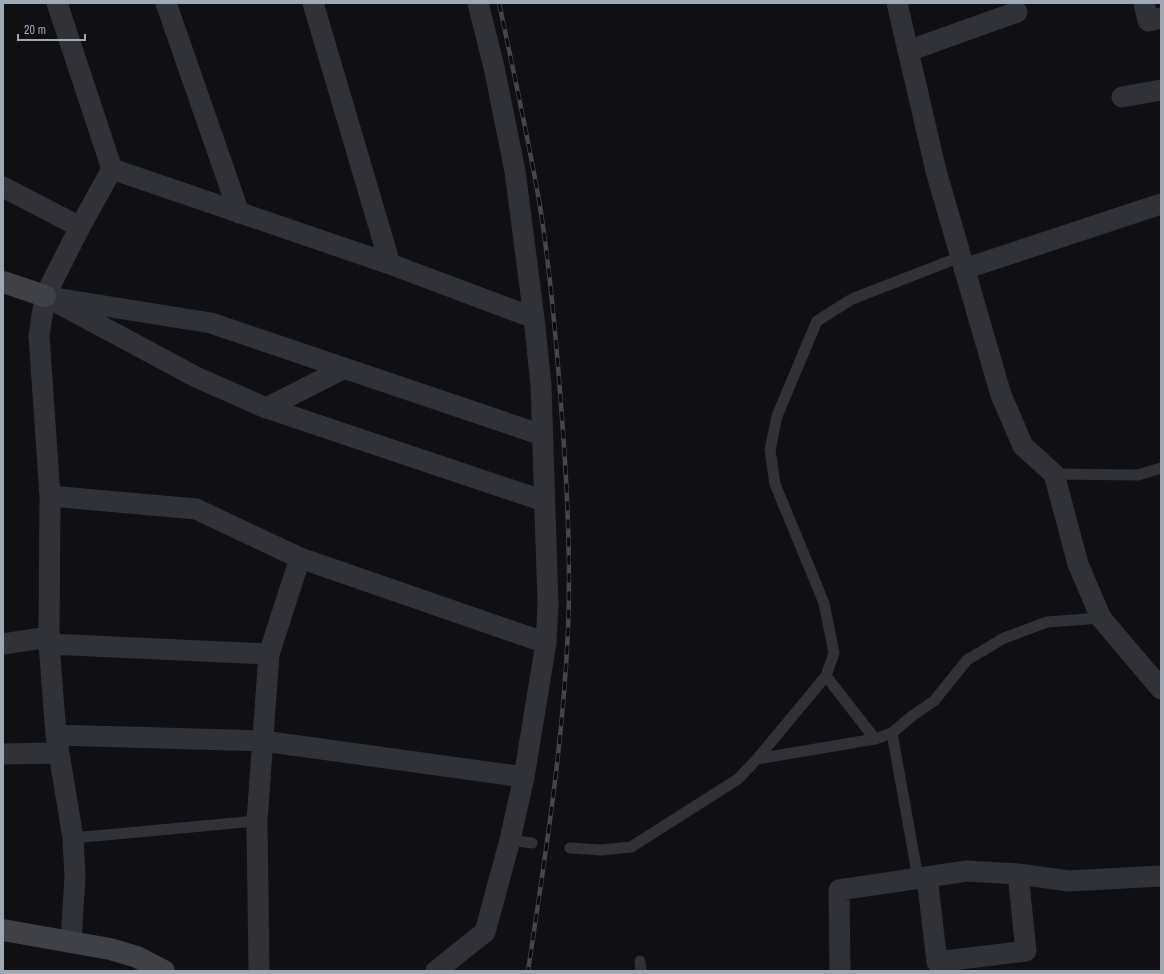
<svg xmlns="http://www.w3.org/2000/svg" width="1164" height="974" font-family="'Archivo Narrow',sans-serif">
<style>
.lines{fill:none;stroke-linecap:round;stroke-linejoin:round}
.lane{stroke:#313237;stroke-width:11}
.street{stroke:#313237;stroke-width:21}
.secondary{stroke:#3f4147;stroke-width:22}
.rail-casing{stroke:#44464c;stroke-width:4.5}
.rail{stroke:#0b0b0c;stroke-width:3;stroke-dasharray:9;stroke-linecap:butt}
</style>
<rect width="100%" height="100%" fill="#101012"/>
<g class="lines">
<path class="lane" d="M 1054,474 L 1138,475 L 1161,468
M 826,676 L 875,739
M 892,733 L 918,878
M 757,759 L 875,739 L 892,733 L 912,716 L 934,701 L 967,660 L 1004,638 L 1047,622 L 1101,618
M 73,838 L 257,821
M 510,840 L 532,843
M 570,848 L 601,850 L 631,847 L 738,779 L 757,759 L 826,676 L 834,653 L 824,603 L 775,484 L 770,450 L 777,416 L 817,321 L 852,299 L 960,257
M 640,961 L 641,971"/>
<path class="street" d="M 57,3 L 112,169 L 390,264 L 534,318
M 166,3 L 239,213
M 313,3 L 390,264
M 897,3 L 936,171 L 1001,395 L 1023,446 L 1054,474 L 1078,564 L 1101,618 L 1161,689
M 1144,3 L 1148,21 L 1161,18
M 908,51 L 1017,12
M 1122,97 L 1161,90
M 3,187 L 80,227
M 964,269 L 1161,204
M 45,296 L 196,377 L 266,408 L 267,408 L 544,501
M 61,299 L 211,323 L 542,435
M 266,408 L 345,368
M 50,496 L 196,509 L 300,558 L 546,643
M 3,644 L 49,637
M 49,644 L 269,654
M 56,735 L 263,741 L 524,777
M 3,754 L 59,753
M 927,877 L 937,962 L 1026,951 L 1018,874
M 71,942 L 75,876 L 73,838 L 56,735 L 49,644 L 50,496 L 39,336 L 45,296 L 80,227 L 112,169
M 259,971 L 257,821 L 269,654 L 300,558
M 436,971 L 485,932 L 510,840 L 524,777 L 546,643 L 548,605 L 541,385 L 534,318 L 515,171 L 494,67 L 478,3
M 840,971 L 839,890 L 967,871 L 1018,874 L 1069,881 L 1161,876"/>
<path class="secondary" d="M 3,282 L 45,296
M 3,930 L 110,949 L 137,957 L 164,971"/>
<defs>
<path id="rail" d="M 499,3 C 513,68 527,134 539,200 C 550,268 556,336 561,405 C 567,480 571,555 568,630 C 563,745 545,858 528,971"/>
</defs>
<use href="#rail" class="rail-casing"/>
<use href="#rail" class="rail"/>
</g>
<rect width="1164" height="974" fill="none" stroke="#a0a8b4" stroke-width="8"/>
<path d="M18 34v6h67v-6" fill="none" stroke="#a0a8b4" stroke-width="2"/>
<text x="24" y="34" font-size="12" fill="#a0a8b4" stroke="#0b0b0c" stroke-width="3" paint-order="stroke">20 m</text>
</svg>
